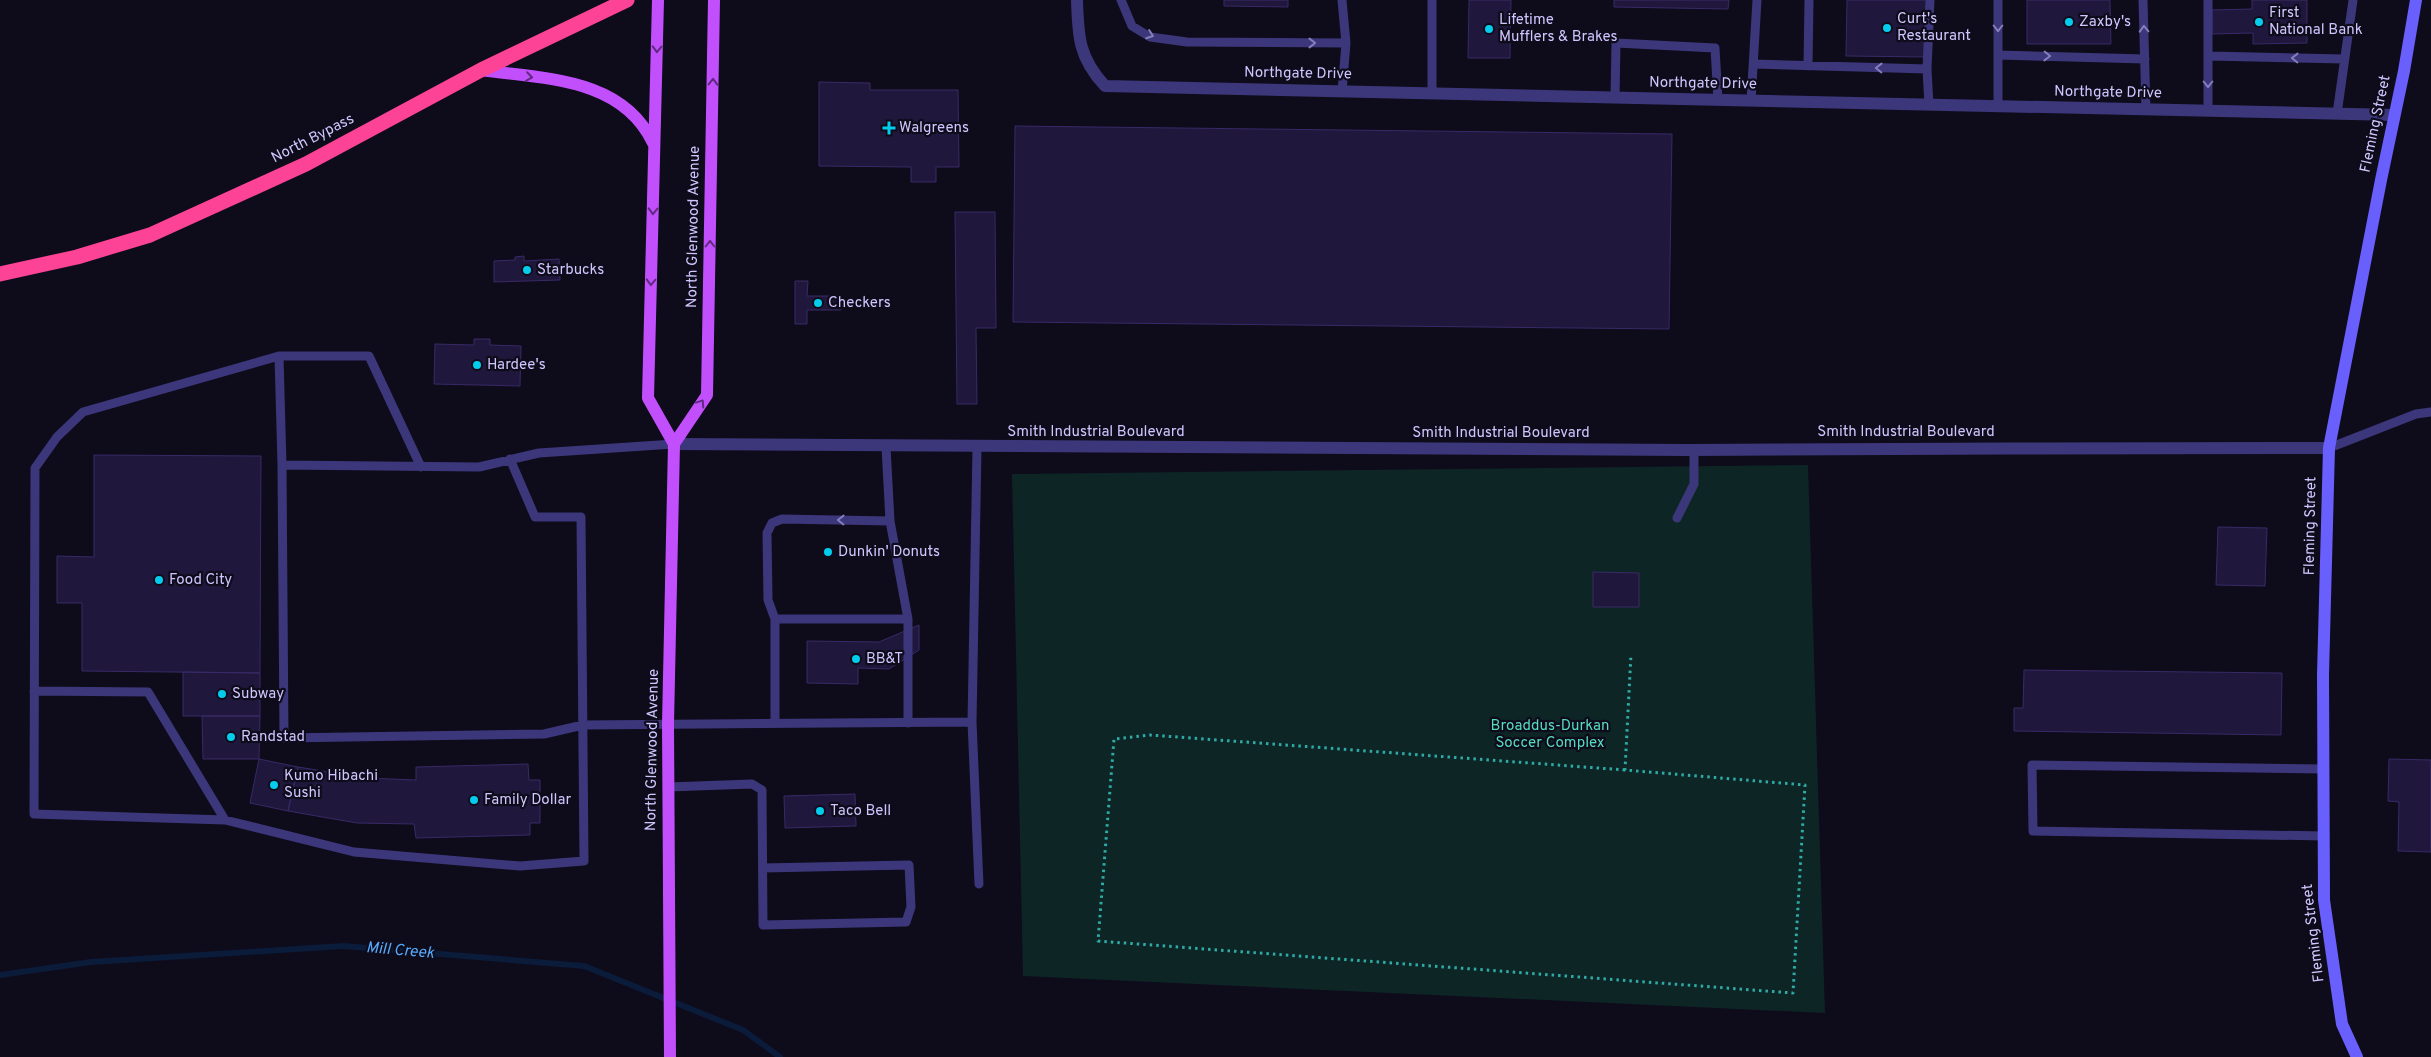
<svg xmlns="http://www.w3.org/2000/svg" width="2431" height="1057" font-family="Overpass,sans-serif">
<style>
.green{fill:#0e2525}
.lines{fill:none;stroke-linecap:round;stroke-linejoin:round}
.stream{stroke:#0b1b3a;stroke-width:6}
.building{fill:#20183c;stroke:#382a67}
.path{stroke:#2eaaa7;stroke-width:3;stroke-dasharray:2.5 4;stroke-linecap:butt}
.lane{stroke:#3c377a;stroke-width:9}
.street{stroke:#3c377a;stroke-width:12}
.secondary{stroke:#695ffc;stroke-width:12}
.primary{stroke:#c24ffc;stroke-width:12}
.highway{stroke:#fc4395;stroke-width:15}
.oneway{stroke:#867ebc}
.oneway2{stroke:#5f2a80}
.poi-dot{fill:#04ccec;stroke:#0e0b1b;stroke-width:2}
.labels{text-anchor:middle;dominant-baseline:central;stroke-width:4.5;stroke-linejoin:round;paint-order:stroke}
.poi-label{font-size:15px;fill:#cfc6fe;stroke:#0e0b1b;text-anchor:start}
.street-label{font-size:15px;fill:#cfc6fe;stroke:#0e0b1b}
.park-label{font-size:15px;fill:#55dbbf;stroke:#0e0b1b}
.water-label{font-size:16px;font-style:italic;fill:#56a9fc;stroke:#0e0b1b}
</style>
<rect width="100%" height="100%" fill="#0e0b1b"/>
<path class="green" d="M 1808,465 L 1825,1013 L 1023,976 L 1012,474 Z"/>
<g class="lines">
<path class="stream" d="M 0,975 L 91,962 L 343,946 L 584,966 L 743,1030 L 780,1057"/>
</g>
<path class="building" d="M 1224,0 L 1288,0 L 1288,7 L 1224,6 Z
M 1469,0 L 1511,0 L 1510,58 L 1468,58 Z
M 1614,0 L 1729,0 L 1728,9 L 1614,7 Z
M 1847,0 L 1927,0 L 1926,57 L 1846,56 Z
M 2027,0 L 2110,0 L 2111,44 L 2027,44 Z
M 2252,0 L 2307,0 L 2307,43 L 2253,44 L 2253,33 L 2212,34 L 2212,10 L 2252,9 Z
M 819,82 L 870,83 L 870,90 L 958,90 L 959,167 L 936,167 L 936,182 L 911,182 L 911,167 L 819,166 Z
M 1015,126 L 1672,134 L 1669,329 L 1013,322 Z
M 955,212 L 995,212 L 996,328 L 976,328 L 977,404 L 957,404 Z
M 524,256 L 524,261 L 559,259 L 560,280 L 494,282 L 494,261 L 515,260 L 515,257 Z
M 795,281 L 808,281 L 807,296 L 841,296 L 841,310 L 807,310 L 807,324 L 795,324 Z
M 474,339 L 490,339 L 490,345 L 521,346 L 520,386 L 434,384 L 435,344 L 474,345 Z
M 94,455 L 261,456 L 260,673 L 82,671 L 82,603 L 57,603 L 57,556 L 94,557 Z
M 2218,527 L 2267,528 L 2265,586 L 2216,585 Z
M 1593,572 L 1639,573 L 1639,607 L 1593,607 Z
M 919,625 L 919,650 L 889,669 L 858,668 L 858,684 L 807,683 L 807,641 L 879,642 Z
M 2024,670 L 2282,673 L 2281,735 L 2014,731 L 2014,708 L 2023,708 Z
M 183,672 L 260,673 L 260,716 L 183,716 Z
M 202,716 L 260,716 L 259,759 L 203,759 Z
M 259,759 L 298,767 L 288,811 L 250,803 Z
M 2389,759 L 2431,760 L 2431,852 L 2398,851 L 2399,802 L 2388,801 Z
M 528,764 L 529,780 L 540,780 L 540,823 L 530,823 L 530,835 L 416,838 L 414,824 L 357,823 L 288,811 L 298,767 L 366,778 L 416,780 L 416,767 Z
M 855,794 L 856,826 L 785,828 L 784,796 Z"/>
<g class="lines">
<path class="path" d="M 1625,770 L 1150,735 L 1114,739 L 1098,941 L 1793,993 L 1805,785 L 1625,770 L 1631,654"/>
<path class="lane" d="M 1121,0 L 1132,26 L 1150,37 L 1187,42 L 1346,43
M 1342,0 L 1346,43 L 1342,92
M 1432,0 L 1432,94
M 1998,0 L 1998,106
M 2143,0 L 2146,110
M 2208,0 L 2208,111
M 1998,55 L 2145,59
M 2208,56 L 2344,59
M 1754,64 L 1927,69
M 1808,66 L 1809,0
M 1615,98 L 1616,43 L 1715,48 L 1718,100
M 1751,101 L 1757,0
M 1929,105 L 1927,69 L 1930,0
M 2337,114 L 2353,0
M 279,356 L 83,412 L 57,437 L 35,468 L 34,814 L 225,820 L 354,852 L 520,866 L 584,861 L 581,517 L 535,517 L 510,459
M 886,447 L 890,521 L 908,619 L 908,723
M 2329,448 L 2416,414 L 2431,412
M 282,465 L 284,738 L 544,734 L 583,725 L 972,722 L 977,448
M 421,467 L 369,356 L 279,356 L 282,465 L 479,467 L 539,453 L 674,444
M 1677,518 L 1694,484 L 1694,450
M 775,619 L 768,600 L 767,533 L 772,523 L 782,519 L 890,521
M 34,691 L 148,692 L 225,820
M 972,722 L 979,884
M 775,723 L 775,619 L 908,619
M 2323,769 L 2032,765 L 2033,831 L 2324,836
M 668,787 L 752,784 L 762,790 L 763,925 L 906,922 L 911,907 L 909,865 L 763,868"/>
<path class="street" d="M 1077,0 C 1078,37 1079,58 1105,86 L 2394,115
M 674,444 C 1012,448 1350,450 1688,450 C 1902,450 2115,447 2329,448"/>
<path class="secondary" d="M 2357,1057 L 2342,1024 L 2324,900 L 2323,675 L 2329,448 L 2381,180 L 2404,71 L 2416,0"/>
<path class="primary" d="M 658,0 L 648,398 L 674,444 L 668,724 L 670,1057
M 481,70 C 543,79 622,77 653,143
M 674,444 L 707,395 L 714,0"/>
<path class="highway" d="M 0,274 L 77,257 L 150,235 L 306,164 L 481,70 L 627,0"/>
</g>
<defs><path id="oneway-chevron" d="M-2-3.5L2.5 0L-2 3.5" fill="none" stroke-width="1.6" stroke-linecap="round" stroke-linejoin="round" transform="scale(1.25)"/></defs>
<g class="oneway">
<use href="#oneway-chevron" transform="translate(1998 28) rotate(90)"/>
<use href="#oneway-chevron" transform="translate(2144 29) rotate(-92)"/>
<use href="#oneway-chevron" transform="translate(1150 35) rotate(20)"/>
<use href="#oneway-chevron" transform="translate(1312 43)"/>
<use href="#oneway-chevron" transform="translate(2047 56) rotate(1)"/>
<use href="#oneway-chevron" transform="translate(2295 58) rotate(-179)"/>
<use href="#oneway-chevron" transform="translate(1879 68) rotate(-179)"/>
<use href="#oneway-chevron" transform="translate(2208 84) rotate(90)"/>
<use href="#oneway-chevron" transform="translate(841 520) rotate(-179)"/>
</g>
<g class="oneway2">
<use href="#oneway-chevron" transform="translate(657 49) rotate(92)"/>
<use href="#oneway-chevron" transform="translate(529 77) rotate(8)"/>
<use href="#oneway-chevron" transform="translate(713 82) rotate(-89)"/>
<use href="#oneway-chevron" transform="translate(653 211) rotate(91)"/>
<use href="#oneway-chevron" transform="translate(710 244) rotate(-90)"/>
<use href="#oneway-chevron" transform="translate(651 282) rotate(92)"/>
<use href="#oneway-chevron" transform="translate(701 403) rotate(-56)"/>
</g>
<g class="poi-dot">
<circle cx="2069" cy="22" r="5"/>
<circle cx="2259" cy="22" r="5"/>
<circle cx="1887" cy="28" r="5"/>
<circle cx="1489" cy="29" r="5"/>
<path d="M886.5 120.5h5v5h5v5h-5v5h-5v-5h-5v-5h5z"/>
<circle cx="527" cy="270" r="5"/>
<circle cx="818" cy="303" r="5"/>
<circle cx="477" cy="365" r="5"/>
<circle cx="828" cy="552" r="5"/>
<circle cx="159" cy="580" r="5"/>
<circle cx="856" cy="659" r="5"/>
<circle cx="222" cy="694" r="5"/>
<circle cx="231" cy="737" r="5"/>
<circle cx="274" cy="785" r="5"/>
<circle cx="474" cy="800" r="5"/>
<circle cx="820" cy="811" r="5"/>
</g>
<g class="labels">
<g class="poi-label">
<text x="2269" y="13">First<tspan x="2269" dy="17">National Bank</tspan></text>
<text x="1897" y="19">Curt's<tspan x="1897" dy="17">Restaurant</tspan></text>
<text x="1499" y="20">Lifetime<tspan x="1499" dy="17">Mufflers &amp; Brakes</tspan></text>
<text x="2079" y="22">Zaxby's</text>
<text x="899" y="128">Walgreens</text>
<text x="537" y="270">Starbucks</text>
<text x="828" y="303">Checkers</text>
<text x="487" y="365">Hardee's</text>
<text x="838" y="552">Dunkin' Donuts</text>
<text x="169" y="580">Food City</text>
<text x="866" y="659">BB&amp;T</text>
<text x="232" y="694">Subway</text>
<text x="241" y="737">Randstad</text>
<text x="284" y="776">Kumo Hibachi<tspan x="284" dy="17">Sushi</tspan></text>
<text x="484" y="800">Family Dollar</text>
<text x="830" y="811">Taco Bell</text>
</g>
<g class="street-label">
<text transform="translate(1298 74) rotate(1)">Northgate Drive</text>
<text transform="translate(1703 84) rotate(1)">Northgate Drive</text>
<text transform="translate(2108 93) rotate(1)">Northgate Drive</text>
<text transform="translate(2376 124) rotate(-78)">Fleming Street</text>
<text transform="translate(313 139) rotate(-27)">North Bypass</text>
<text transform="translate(694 227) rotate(-89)">North Glenwood Avenue</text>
<text x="1096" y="432">Smith Industrial Boulevard</text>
<text x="1906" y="432">Smith Industrial Boulevard</text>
<text x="1501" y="433">Smith Industrial Boulevard</text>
<text transform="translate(2311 526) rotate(-89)">Fleming Street</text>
<text transform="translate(653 750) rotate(-89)">North Glenwood Avenue</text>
<text transform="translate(2314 933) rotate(-97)">Fleming Street</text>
</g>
<g class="park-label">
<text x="1550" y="726">Broaddus-Durkan<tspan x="1550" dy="17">Soccer Complex</tspan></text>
</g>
<g class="water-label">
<text transform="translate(400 951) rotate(5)">Mill Creek</text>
</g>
</g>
</svg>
